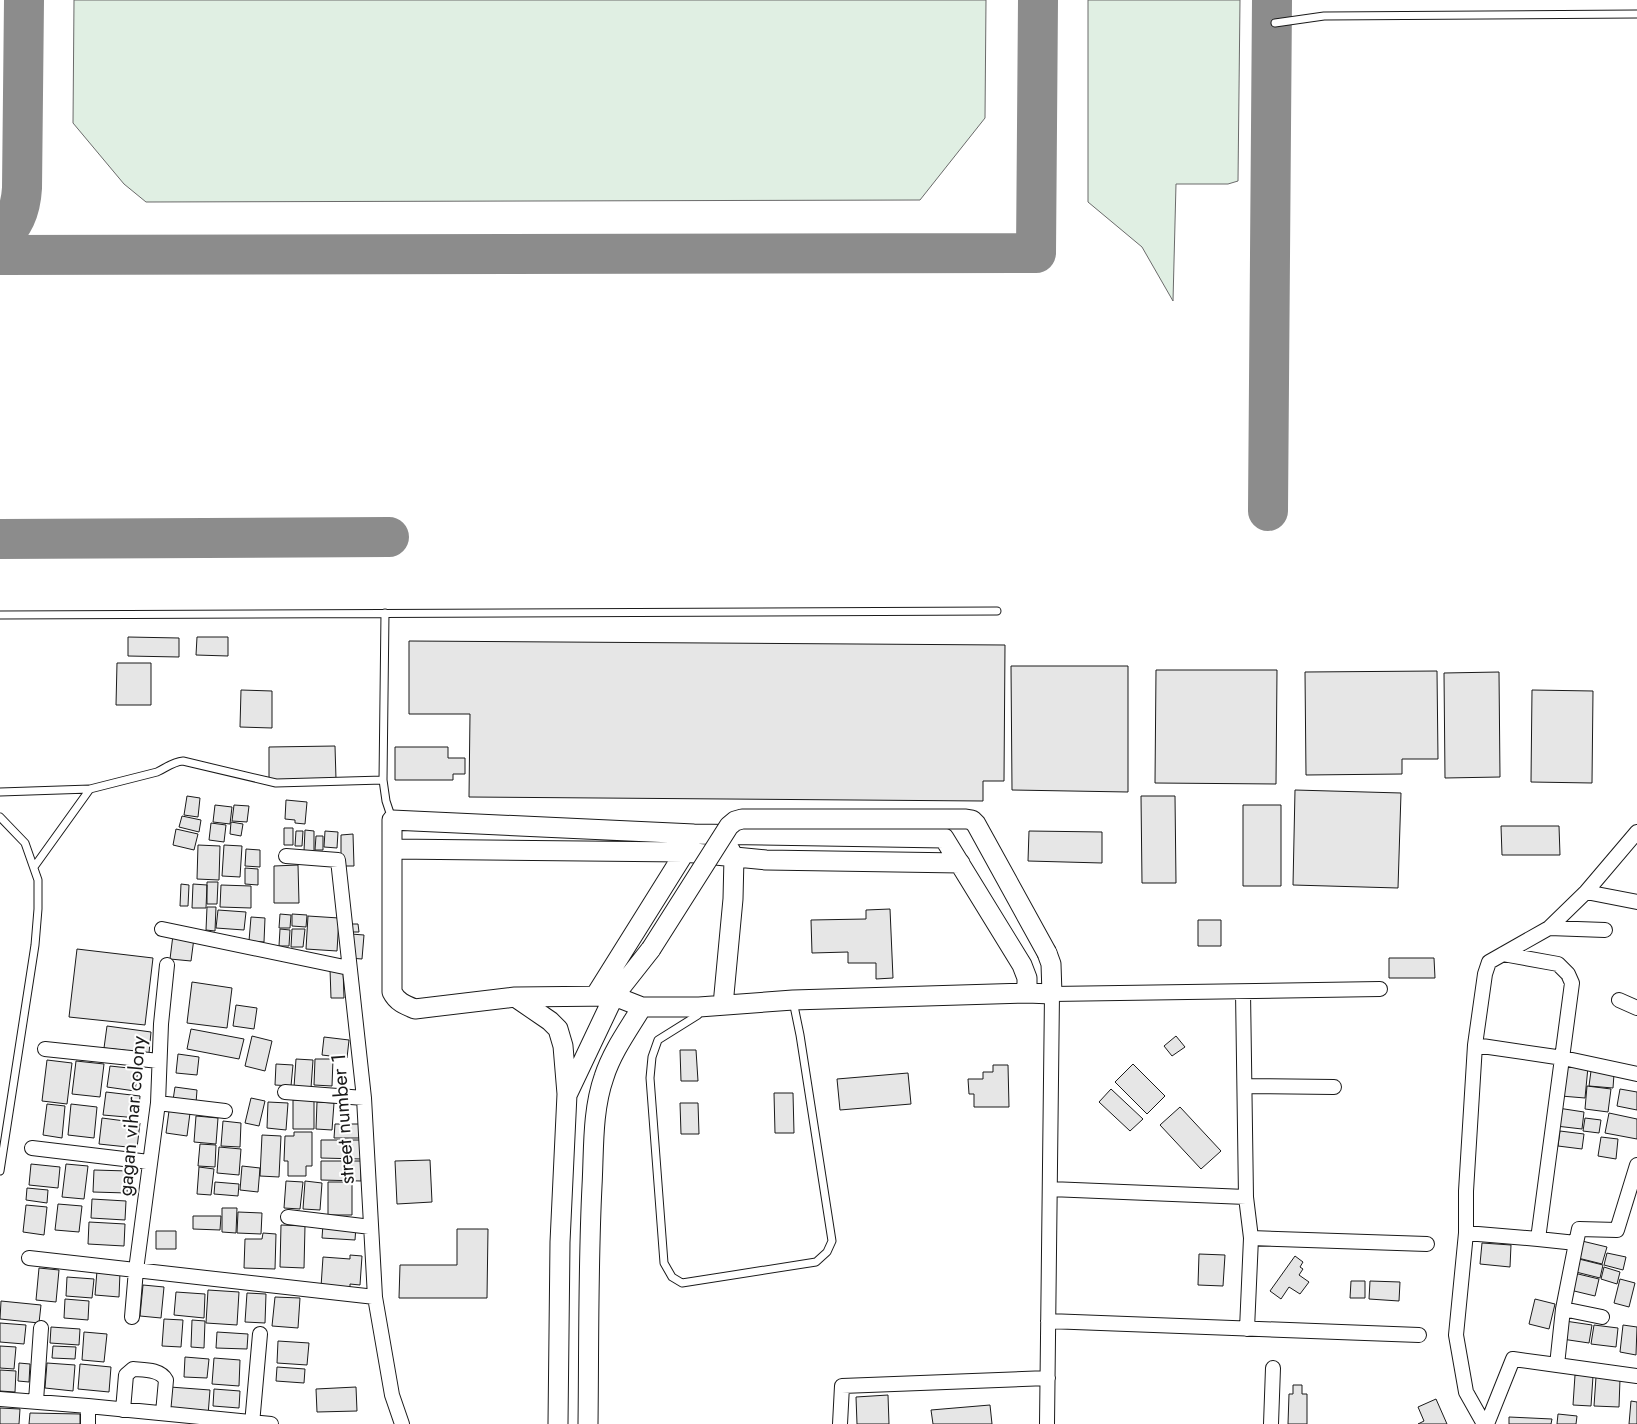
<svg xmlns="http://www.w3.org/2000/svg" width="1637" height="1424" font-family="Jost,sans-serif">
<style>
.green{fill:#e0efe3;stroke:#6a6a6a}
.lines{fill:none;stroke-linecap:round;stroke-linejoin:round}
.taxiway{stroke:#8c8c8c;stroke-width:40}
.building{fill:#e6e6e6;stroke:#1a1a1a}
.lane-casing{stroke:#1a1a1a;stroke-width:9}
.street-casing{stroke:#1a1a1a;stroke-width:16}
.secondary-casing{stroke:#1a1a1a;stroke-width:21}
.lane{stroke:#fff;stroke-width:7}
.street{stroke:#fff;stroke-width:14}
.secondary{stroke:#fff;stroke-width:19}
.secondary-bridge-casing{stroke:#1a1a1a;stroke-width:21;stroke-linecap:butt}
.secondary-bridge{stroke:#fff;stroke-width:19}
.labels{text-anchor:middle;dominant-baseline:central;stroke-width:4;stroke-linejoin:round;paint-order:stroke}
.street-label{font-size:20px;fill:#1a1a1a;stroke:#fff}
</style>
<rect width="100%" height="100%" fill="#fff"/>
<path class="green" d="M 74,0 L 986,0 L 985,118 L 920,200 L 146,202 L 124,184 L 73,123 Z
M 1088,0 L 1240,0 L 1238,181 L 1228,184 L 1176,184 L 1173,301 L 1142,247 L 1088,202 Z"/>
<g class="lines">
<path class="taxiway" d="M 0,237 C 15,225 21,206 22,188 L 24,0
M 0,255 L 1036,253 L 1038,0
M 1268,511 L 1272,0
M 0,539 L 389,537"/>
</g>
<path class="building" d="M 128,637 L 179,638 L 179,657 L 128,656 Z
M 197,637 L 228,637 L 228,656 L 196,655 Z
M 409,641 L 1005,645 L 1004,781 L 983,781 L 983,801 L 469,797 L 470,714 L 409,714 Z
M 117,663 L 151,663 L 151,705 L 116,705 Z
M 1011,666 L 1128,666 L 1128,792 L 1012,790 Z
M 1156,670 L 1277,670 L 1276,784 L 1155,783 Z
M 1437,671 L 1438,759 L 1402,759 L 1402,774 L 1306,775 L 1305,672 Z
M 1499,672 L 1500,777 L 1445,778 L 1444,673 Z
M 241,690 L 272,691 L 272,728 L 240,727 Z
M 1532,690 L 1593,691 L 1592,783 L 1531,782 Z
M 335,746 L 336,779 L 269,780 L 269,747 Z
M 395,747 L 448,747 L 448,758 L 465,758 L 465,774 L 453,774 L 453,780 L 395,780 Z
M 1295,790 L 1401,793 L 1398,888 L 1293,885 Z
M 187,796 L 200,798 L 198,817 L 184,815 Z
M 1141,796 L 1175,796 L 1176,883 L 1142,883 Z
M 286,800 L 307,802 L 305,824 L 295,823 L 295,820 L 285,819 Z
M 215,805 L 232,807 L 230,824 L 213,822 Z
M 234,805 L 249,806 L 247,822 L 232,821 Z
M 1243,805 L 1281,805 L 1281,886 L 1243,886 Z
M 182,816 L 201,820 L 199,832 L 179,827 Z
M 231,822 L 243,824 L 241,836 L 230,834 Z
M 211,823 L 226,825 L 224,842 L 209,840 Z
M 1501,826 L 1559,826 L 1560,855 L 1502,855 Z
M 284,828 L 293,828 L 293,845 L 284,845 Z
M 176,829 L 198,834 L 194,850 L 173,845 Z
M 305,830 L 314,831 L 314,852 L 304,851 Z
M 296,831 L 303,831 L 302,846 L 295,846 Z
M 325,831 L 338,832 L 337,848 L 324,847 Z
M 1029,831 L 1102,832 L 1102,863 L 1028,861 Z
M 353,834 L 354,866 L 341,866 L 341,835 Z
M 316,836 L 323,836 L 323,850 L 315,850 Z
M 198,845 L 220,846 L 219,880 L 197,879 Z
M 224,845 L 242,846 L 240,877 L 222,876 Z
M 246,849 L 260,850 L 260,867 L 245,866 Z
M 298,865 L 299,903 L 274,903 L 274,866 Z
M 245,868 L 258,869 L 258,885 L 245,884 Z
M 207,882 L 218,882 L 217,904 L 207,904 Z
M 181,884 L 189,885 L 188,906 L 180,906 Z
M 193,884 L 207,885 L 206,908 L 192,908 Z
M 221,885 L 251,886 L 251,908 L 220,907 Z
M 207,907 L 216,907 L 215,931 L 206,930 Z
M 890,909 L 893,978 L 876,979 L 876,963 L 848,963 L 848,952 L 812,953 L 811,920 L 866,919 L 866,910 Z
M 218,910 L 246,912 L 244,930 L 216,928 Z
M 280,914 L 291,915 L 290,928 L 279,928 Z
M 292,914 L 307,915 L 306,927 L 292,926 Z
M 308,916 L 339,918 L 337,951 L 306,949 Z
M 251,917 L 265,918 L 264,942 L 249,941 Z
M 1198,920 L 1221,920 L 1221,946 L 1198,946 Z
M 346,924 L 358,924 L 359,932 L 346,932 Z
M 280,929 L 290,930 L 289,946 L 279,946 Z
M 292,929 L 305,929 L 303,947 L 291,947 Z
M 351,934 L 364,935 L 362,959 L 349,958 Z
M 173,935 L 194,938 L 191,961 L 170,959 Z
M 77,949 L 153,958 L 145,1025 L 69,1017 Z
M 1389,958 L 1434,958 L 1435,978 L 1389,978 Z
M 330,969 L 343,969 L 344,998 L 331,998 Z
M 192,982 L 232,988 L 227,1028 L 187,1023 Z
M 236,1005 L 257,1008 L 254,1029 L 233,1026 Z
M 107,1026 L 151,1032 L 149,1053 L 104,1048 Z
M 191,1029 L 244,1039 L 239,1059 L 187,1049 Z
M 252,1036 L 272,1041 L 265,1071 L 245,1066 Z
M 1176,1036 L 1185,1047 L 1172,1056 L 1164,1046 Z
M 324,1037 L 349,1040 L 347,1058 L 322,1055 Z
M 680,1050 L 696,1050 L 698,1081 L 681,1081 Z
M 178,1054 L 199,1057 L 197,1075 L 176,1073 Z
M 296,1059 L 313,1060 L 311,1088 L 294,1087 Z
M 315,1059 L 333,1059 L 332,1086 L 314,1085 Z
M 47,1060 L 72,1063 L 67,1104 L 42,1101 Z
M 76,1061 L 104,1064 L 100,1097 L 72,1094 Z
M 276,1064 L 293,1065 L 291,1086 L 275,1085 Z
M 1133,1064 L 1165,1096 L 1147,1114 L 1115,1082 Z
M 1564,1064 L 1588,1067 L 1585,1098 L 1561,1096 Z
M 993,1065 L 1008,1065 L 1009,1107 L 974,1107 L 974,1094 L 969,1094 L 968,1079 L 983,1079 L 983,1072 L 993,1072 Z
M 110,1066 L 138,1069 L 135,1091 L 107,1087 Z
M 1591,1071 L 1614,1074 L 1613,1088 L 1589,1086 Z
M 908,1073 L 911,1104 L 840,1110 L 837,1079 Z
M 1587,1086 L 1611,1089 L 1608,1112 L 1585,1109 Z
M 175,1087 L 197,1090 L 196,1103 L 173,1100 Z
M 1111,1089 L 1143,1119 L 1130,1131 L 1099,1102 Z
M 1620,1089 L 1637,1092 L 1637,1110 L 1617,1106 Z
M 106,1092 L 140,1096 L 138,1118 L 103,1115 Z
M 774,1093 L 793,1093 L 794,1133 L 775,1133 Z
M 251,1098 L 265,1101 L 259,1126 L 245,1123 Z
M 293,1100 L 314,1100 L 314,1129 L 293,1129 Z
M 268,1102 L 288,1103 L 286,1130 L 267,1128 Z
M 317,1102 L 334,1103 L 332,1130 L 316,1129 Z
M 680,1103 L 698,1103 L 699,1134 L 681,1134 Z
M 47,1104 L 65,1106 L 62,1138 L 43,1135 Z
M 71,1104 L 97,1107 L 94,1138 L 68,1135 Z
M 1180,1107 L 1221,1151 L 1201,1169 L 1160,1125 Z
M 1558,1108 L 1584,1112 L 1582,1129 L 1556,1126 Z
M 169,1111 L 190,1113 L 187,1136 L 166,1133 Z
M 1609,1113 L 1637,1119 L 1637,1139 L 1605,1133 Z
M 196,1116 L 218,1118 L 216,1144 L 194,1142 Z
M 102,1118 L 140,1123 L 137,1148 L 99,1144 Z
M 1585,1118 L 1601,1120 L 1599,1133 L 1583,1131 Z
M 223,1121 L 241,1123 L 240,1147 L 221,1146 Z
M 335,1124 L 359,1124 L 359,1138 L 334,1138 Z
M 1560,1131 L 1584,1134 L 1582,1149 L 1558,1146 Z
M 294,1132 L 312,1132 L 312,1166 L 306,1166 L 306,1176 L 288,1176 L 288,1161 L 284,1161 L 285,1136 L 294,1136 Z
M 262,1135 L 281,1136 L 279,1177 L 260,1176 Z
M 1601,1137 L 1618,1139 L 1616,1159 L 1598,1156 Z
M 321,1140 L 361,1140 L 361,1159 L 321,1158 Z
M 200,1144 L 216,1145 L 215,1167 L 198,1166 Z
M 219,1147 L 241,1149 L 239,1175 L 217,1173 Z
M 430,1160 L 432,1202 L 397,1204 L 395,1161 Z
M 321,1161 L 361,1161 L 361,1181 L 321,1180 Z
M 31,1164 L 60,1167 L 58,1188 L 29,1185 Z
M 66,1164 L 88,1166 L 84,1199 L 62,1197 Z
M 242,1166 L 260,1168 L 258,1192 L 240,1190 Z
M 199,1167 L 214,1169 L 211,1195 L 197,1194 Z
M 94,1170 L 128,1171 L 127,1193 L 93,1192 Z
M 286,1181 L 303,1182 L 300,1209 L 284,1208 Z
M 305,1181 L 322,1183 L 320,1210 L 303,1209 Z
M 215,1182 L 239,1184 L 238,1196 L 214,1194 Z
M 328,1182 L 352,1182 L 352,1215 L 328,1215 Z
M 27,1188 L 48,1190 L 47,1203 L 26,1200 Z
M 92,1199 L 126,1201 L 125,1220 L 91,1218 Z
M 58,1204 L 82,1206 L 79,1232 L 55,1230 Z
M 26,1205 L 47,1207 L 44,1235 L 23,1232 Z
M 222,1208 L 237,1208 L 236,1233 L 222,1232 Z
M 238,1212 L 262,1213 L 261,1234 L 237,1233 Z
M 193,1216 L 221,1216 L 220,1230 L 193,1229 Z
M 89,1222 L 125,1224 L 124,1246 L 88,1244 Z
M 323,1224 L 356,1226 L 355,1240 L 322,1238 Z
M 281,1225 L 305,1226 L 304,1268 L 280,1267 Z
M 457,1229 L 488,1229 L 487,1298 L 399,1298 L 400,1265 L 457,1265 Z
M 156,1231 L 176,1231 L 176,1249 L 156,1249 Z
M 263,1233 L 276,1234 L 275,1269 L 244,1268 L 245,1239 L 262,1239 Z
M 1582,1241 L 1607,1247 L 1602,1264 L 1578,1258 Z
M 1482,1243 L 1511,1245 L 1510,1267 L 1480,1264 Z
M 1607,1253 L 1626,1257 L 1623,1270 L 1604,1265 Z
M 1199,1254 L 1225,1255 L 1223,1286 L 1198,1285 Z
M 350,1255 L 362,1256 L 360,1285 L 350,1284 L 350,1287 L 345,1287 L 345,1289 L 321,1287 L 323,1257 L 350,1259 Z
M 1295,1256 L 1303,1262 L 1300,1267 L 1303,1269 L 1299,1275 L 1309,1282 L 1300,1294 L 1289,1287 L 1281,1299 L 1270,1291 Z
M 1579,1259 L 1603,1265 L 1600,1278 L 1576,1272 Z
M 1604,1267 L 1620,1272 L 1617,1284 L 1601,1279 Z
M 39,1268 L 59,1270 L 56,1302 L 36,1300 Z
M 97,1271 L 120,1272 L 119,1297 L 95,1295 Z
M 1574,1273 L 1599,1279 L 1595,1296 L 1570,1290 Z
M 67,1277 L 94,1279 L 92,1298 L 66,1296 Z
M 1620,1279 L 1635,1283 L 1629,1307 L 1614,1303 Z
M 1351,1281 L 1365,1281 L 1365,1298 L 1350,1298 Z
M 1370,1281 L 1400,1282 L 1399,1301 L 1369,1299 Z
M 143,1285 L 164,1287 L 161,1318 L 140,1316 Z
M 208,1290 L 239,1292 L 237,1325 L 206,1323 Z
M 176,1292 L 205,1294 L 204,1318 L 174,1315 Z
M 247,1293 L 266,1294 L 265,1323 L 245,1322 Z
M 275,1297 L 300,1298 L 298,1328 L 272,1326 Z
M 65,1299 L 89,1301 L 88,1320 L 64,1318 Z
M 1535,1299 L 1555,1304 L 1549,1329 L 1529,1324 Z
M 1,1301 L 41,1305 L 39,1323 L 0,1319 Z
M 164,1319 L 183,1320 L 181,1347 L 162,1346 Z
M 192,1320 L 205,1321 L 204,1348 L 191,1347 Z
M 1565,1321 L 1592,1325 L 1589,1343 L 1562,1339 Z
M 0,1323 L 26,1325 L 24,1344 L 0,1342 Z
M 1594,1325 L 1618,1328 L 1616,1347 L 1591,1344 Z
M 1623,1325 L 1637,1327 L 1636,1355 L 1620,1352 Z
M 51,1327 L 80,1329 L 79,1345 L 50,1343 Z
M 84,1332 L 107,1334 L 104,1362 L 82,1360 Z
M 217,1332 L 248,1334 L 247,1349 L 216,1348 Z
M 278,1341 L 309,1343 L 307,1365 L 277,1363 Z
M 0,1346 L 16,1347 L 14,1369 L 0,1368 Z
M 53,1346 L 76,1347 L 75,1359 L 52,1358 Z
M 185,1357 L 209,1359 L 207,1378 L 184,1377 Z
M 214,1358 L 240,1360 L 239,1386 L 212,1384 Z
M 19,1363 L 30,1364 L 29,1382 L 18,1381 Z
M 47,1363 L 75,1365 L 73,1391 L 45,1388 Z
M 80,1364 L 111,1367 L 109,1392 L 78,1389 Z
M 277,1367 L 305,1369 L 304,1383 L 276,1381 Z
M 0,1370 L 16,1371 L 15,1392 L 0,1391 Z
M 1575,1375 L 1593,1376 L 1591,1406 L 1573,1405 Z
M 1596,1377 L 1620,1379 L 1619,1407 L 1594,1406 Z
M 1293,1385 L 1302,1385 L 1302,1394 L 1307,1394 L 1307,1424 L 1288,1424 L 1289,1394 L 1293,1394 Z
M 170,1387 L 210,1390 L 208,1415 L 169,1412 Z
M 356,1387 L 357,1411 L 317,1412 L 316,1389 Z
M 214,1389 L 240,1391 L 239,1408 L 213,1406 Z
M 888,1395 L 889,1424 L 857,1424 L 856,1397 Z
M 1436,1399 L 1447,1424 L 1418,1424 L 1424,1421 L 1418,1407 Z
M 1631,1401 L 1637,1402 L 1637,1424 L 1629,1424 Z
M 990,1405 L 992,1424 L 933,1424 L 931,1410 Z
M 0,1408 L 20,1409 L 19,1424 L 0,1424 Z
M 30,1413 L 80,1414 L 80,1424 L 29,1424 Z
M 1558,1414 L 1577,1416 L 1576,1424 L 1557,1424 Z
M 1509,1417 L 1552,1419 L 1551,1424 L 1509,1424 Z"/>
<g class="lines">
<defs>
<path id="lane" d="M 1275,23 L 1324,16 L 1637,14
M 385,613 L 383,780 L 386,801 L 392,819
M 0,615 L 997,611
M 90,789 L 157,772 C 166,768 172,762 183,761 L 276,783 L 383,780
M 0,792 L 90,789 L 34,867
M 0,817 L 25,843 L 38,880 L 38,909 L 35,945 L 0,1171
M 699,1009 L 698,1015 L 658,1040 L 652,1057 L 650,1078 L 664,1263 L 672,1277 L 682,1283 L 816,1262 L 827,1252 L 832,1241 L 800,1035 L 793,1001"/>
<path id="street" d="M 286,856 L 338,860 L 364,1098 L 375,1297 L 392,1395 L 402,1424
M 1586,892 L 1637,902
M 1549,928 L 1605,930
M 162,929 L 349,968
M 1243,992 L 1246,1197 L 1251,1238 L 1247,1329
M 1619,1000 L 1637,1008
M 1475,1045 L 1563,1058 L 1637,1074
M 45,1049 L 159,1061
M 1245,1086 L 1334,1087
M 285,1092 L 364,1098
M 158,1103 L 225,1111
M 32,1148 L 149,1162
M 1050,1189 L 1246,1197
M 288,1217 L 371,1227
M 1466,1233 L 1538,1239 L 1572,983 L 1568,974 L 1558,964 L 1503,954
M 1251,1238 L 1427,1244
M 1538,1239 L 1576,1243 L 1579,1229 L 1617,1230 L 1637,1165
M 29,1258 L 375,1297
M 1563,1309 L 1602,1317
M 132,1317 L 136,1270 L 158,1103 L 161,1024 L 167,965
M 1048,1321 L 1419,1335
M 1557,1365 L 1637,1376
M 0,1399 L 88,1406 L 88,1424
M 36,1401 L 41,1328
M 88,1406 L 271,1424
M 123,1410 L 126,1375 L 133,1369 C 144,1370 160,1369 166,1380 L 163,1413
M 252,1424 L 260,1334
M 840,1424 L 842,1386 L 1048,1378
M 1047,1424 L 1052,994 L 1380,989
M 1271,1424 L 1273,1368
M 1484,1424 L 1466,1392 L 1456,1335 L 1466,1233 L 1466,1191 L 1475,1045 L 1485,974 L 1489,962 L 1549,928 L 1586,892 L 1637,832
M 1487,1424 L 1513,1359 L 1557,1365 L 1563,1309 L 1576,1243"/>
<path id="secondary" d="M 393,849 L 684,852 L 766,860 L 960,863
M 1027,993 L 1027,978 L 1022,965 L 944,838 L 694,834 L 392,820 L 392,992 C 397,1002 405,1005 415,1009 L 515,997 L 614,996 L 642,1007 L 699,1007 L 793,1000 L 1027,993 L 1052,994 L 1051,964 L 1047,953
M 595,996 L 690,844
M 515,997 L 550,1021 L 558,1029 L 563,1046 L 567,1094 L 560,1242 L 558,1424
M 723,1005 L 733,899 L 734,857 L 730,850 L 727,848
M 568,1093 L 614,996 L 651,949
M 588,1424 C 589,1344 588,1265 592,1186 C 594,1150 592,1111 604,1077 C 612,1052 628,1030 642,1007"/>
</defs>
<use href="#lane" class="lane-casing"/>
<use href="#street" class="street-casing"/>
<use href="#secondary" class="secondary-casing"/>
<use href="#lane" class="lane"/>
<use href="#street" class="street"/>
<use href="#secondary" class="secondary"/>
<defs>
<path id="secondary-bridge" d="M 651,949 L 729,826 L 735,821 L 742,819 L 966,819 L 972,820 L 976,824 L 1047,953"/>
</defs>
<use href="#secondary-bridge" class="secondary-bridge-casing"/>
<use href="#secondary-bridge" class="secondary-bridge"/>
</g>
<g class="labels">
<g class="street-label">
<text transform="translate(132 1116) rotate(-85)">gagan vihar colony</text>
<text transform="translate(343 1119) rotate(-94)">street number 1</text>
</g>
</g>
</svg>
